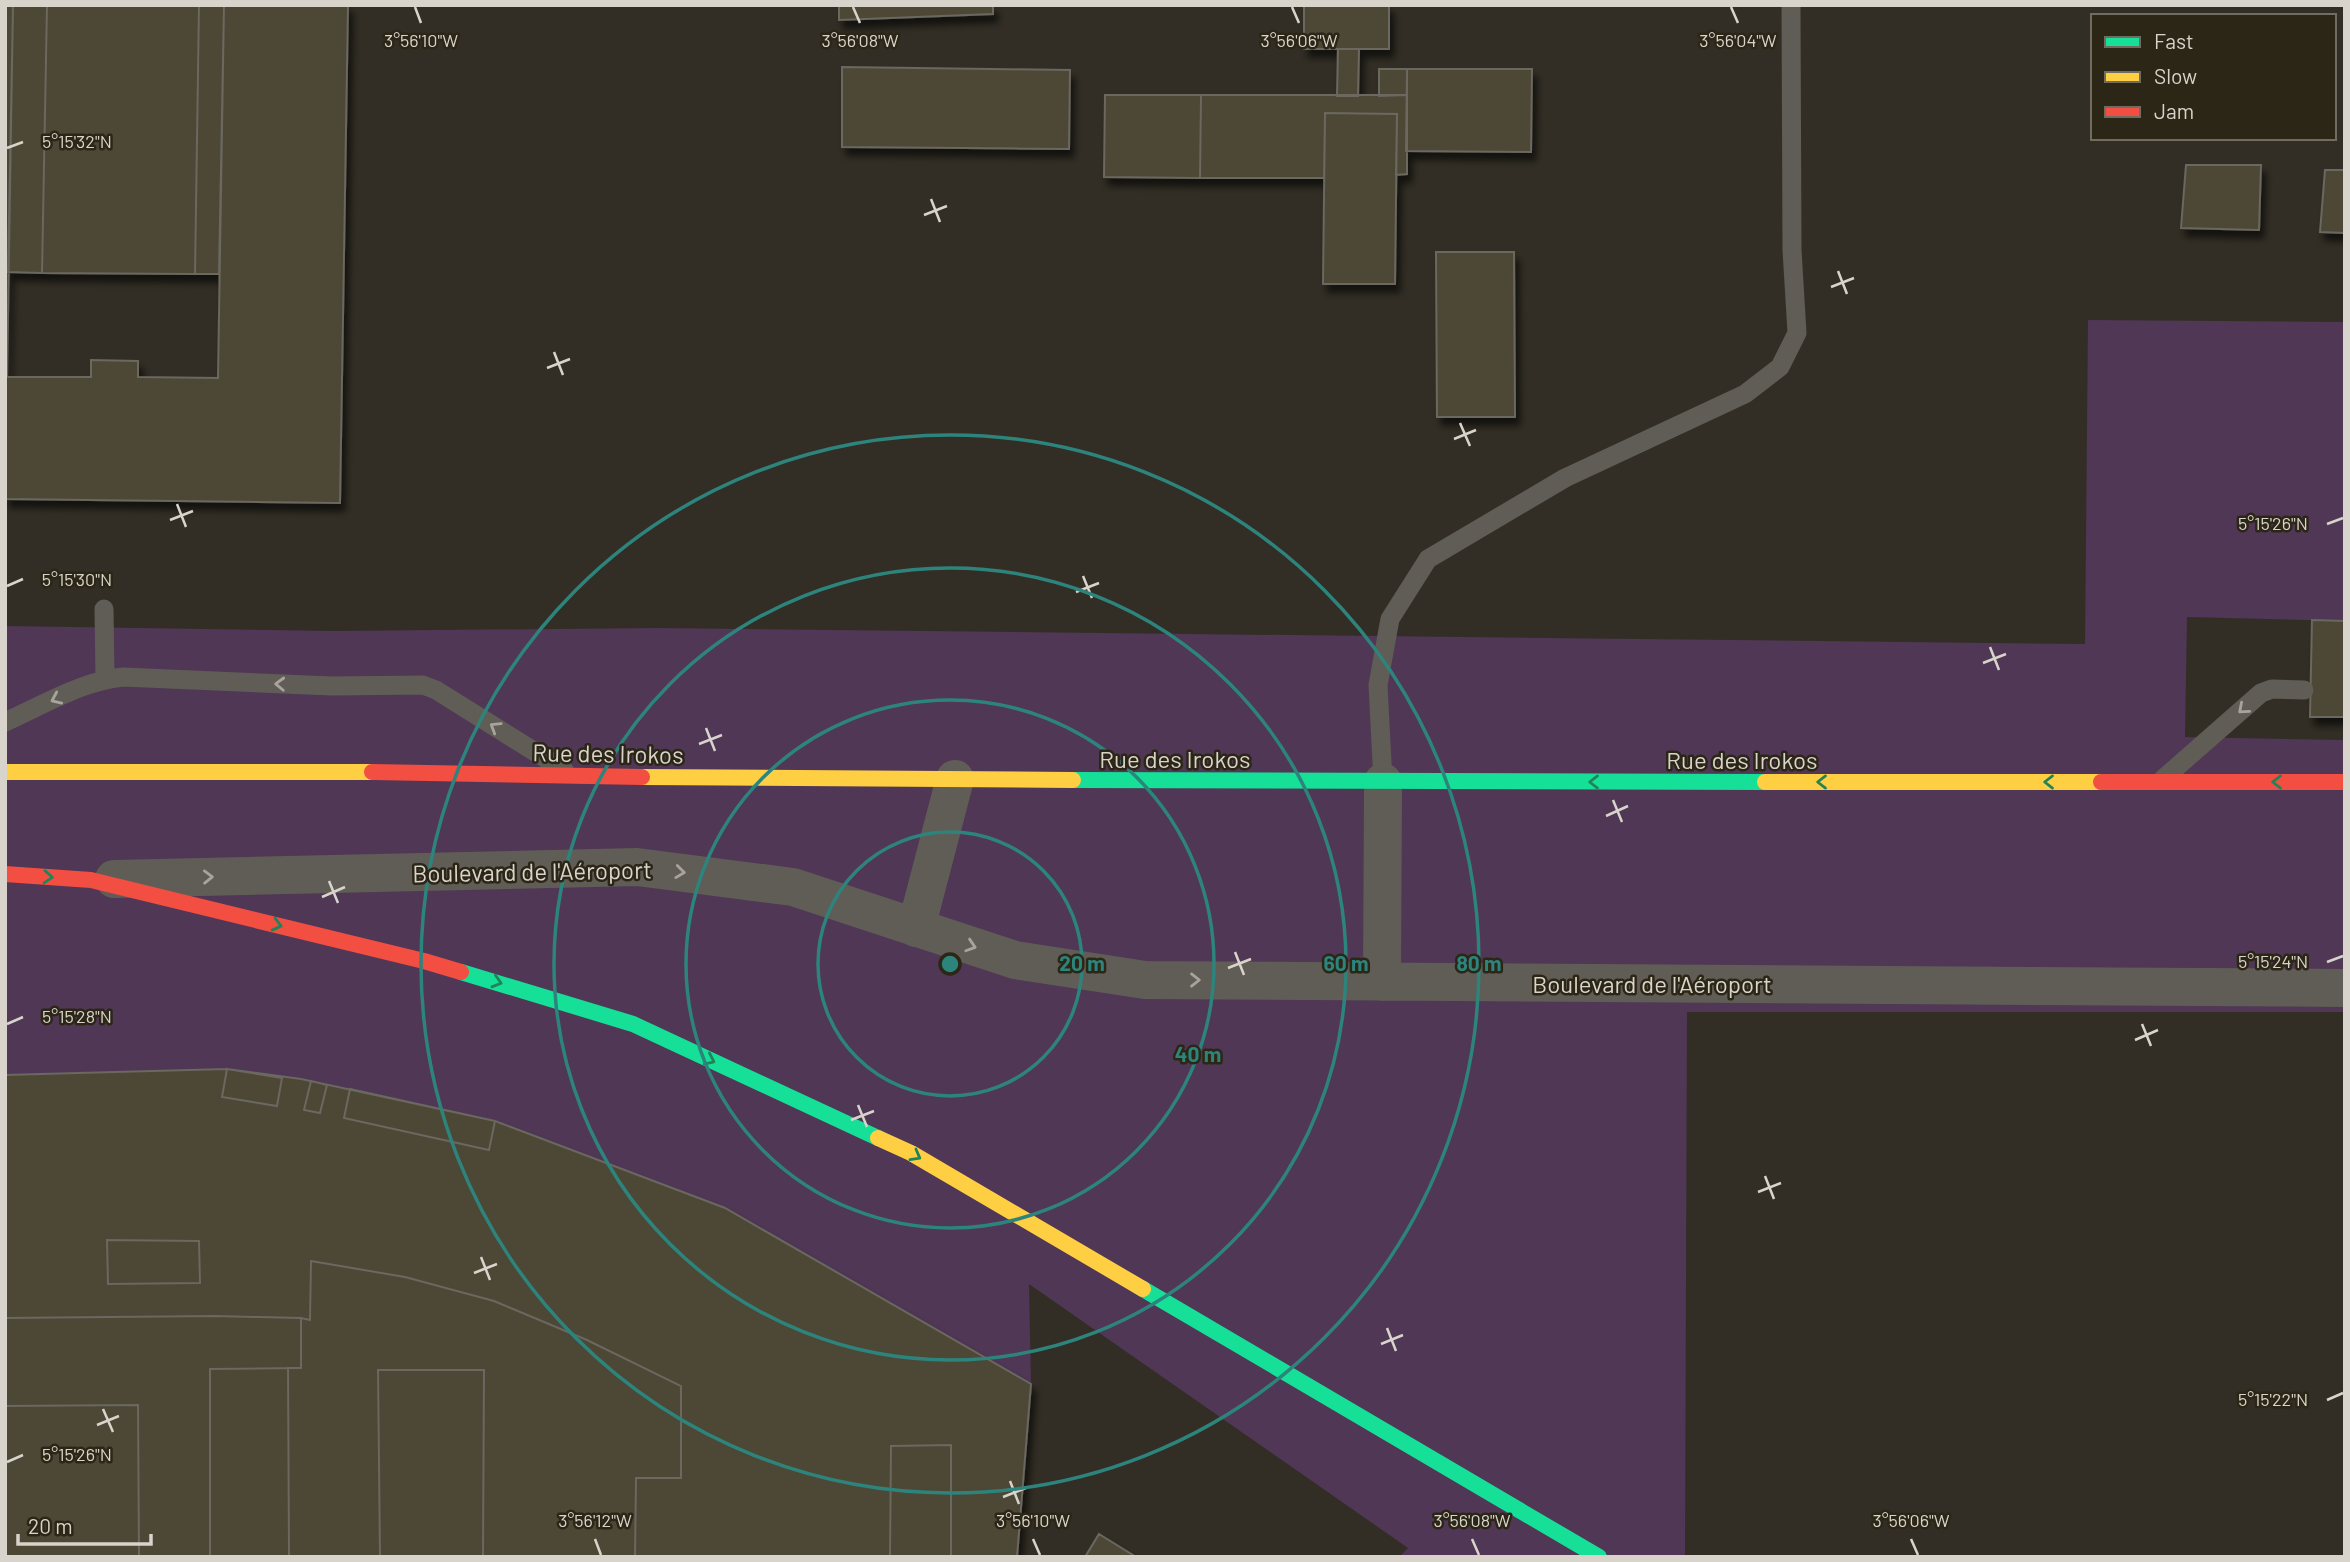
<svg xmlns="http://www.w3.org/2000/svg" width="2350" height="1562" font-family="Barlow,sans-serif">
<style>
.green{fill:#4f3755}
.building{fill:#4d4736;stroke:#6a675f;stroke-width:2;filter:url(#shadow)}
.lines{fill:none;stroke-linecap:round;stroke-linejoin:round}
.lane{stroke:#605d56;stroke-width:19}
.street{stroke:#605d56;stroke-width:38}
.fast{stroke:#16e098;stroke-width:16}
.slow{stroke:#ffcf43;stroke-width:16}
.jam{stroke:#f24e42;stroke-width:16}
.oneway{stroke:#a8a49c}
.oneway2{stroke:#218358}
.ticks{fill:none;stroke:#d8d4cb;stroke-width:2.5}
.ring{fill:none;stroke:#2d847c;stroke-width:3.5}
.labels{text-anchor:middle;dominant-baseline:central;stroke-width:5;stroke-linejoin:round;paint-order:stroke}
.street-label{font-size:24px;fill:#d8d4cb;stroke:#2c2617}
.ticks-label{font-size:18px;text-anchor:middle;fill:#d8d4cb;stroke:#2c2617;stroke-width:5;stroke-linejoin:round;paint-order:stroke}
.centre{fill:#2d847c;stroke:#2c2617;stroke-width:3.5}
.ring-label{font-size:21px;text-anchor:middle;font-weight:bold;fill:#2d847c;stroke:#2c2617;stroke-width:5;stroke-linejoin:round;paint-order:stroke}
</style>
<defs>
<filter id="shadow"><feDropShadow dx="4.5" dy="8" stdDeviation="3.5" flood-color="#0009"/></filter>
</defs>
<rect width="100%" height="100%" fill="#322e25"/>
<path class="green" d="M 2088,320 L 2345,322 L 2345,621 L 2187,617 L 2185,737 L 2345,740 L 2345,1012 L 1687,1012 L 1685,1557 L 1399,1557 L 1408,1548 L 1029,1284 L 1031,1384 L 725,1208 L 495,1121 L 301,1079 L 5,1075 L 5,626 L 333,631 L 659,628 L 2085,644 Z"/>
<path class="building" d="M 5,5 L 13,5 L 7,377 L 91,377 L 91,360 L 138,361 L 138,377 L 218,378 L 224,5 L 348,5 L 340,503 L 5,499 Z
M 13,5 L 47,5 L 42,273 L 8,272 Z
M 47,5 L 199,5 L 195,274 L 42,273 Z
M 199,5 L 224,5 L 219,274 L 195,274 Z
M 839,5 L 993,5 L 993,14 L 839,20 Z
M 1304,5 L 1389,5 L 1389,49 L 1304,49 Z
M 1338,49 L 1359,49 L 1358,96 L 1337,96 Z
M 842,67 L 1070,70 L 1069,149 L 842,147 Z
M 1379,69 L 1407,69 L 1407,95 L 1379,96 Z
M 1407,69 L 1532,69 L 1531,152 L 1406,151 Z
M 1105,95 L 1201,95 L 1200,178 L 1104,177 Z
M 1201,95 L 1407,95 L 1407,174 L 1396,175 L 1397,114 L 1325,113 L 1324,178 L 1200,178 Z
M 1325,113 L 1397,114 L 1395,284 L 1323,284 Z
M 2186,165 L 2261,165 L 2259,230 L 2181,228 Z
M 2325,170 L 2345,170 L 2345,233 L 2320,232 Z
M 1436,252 L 1514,252 L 1515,417 L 1437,417 Z
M 2312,620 L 2345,621 L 2345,717 L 2310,717 Z
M 227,1069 L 301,1079 L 495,1121 L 725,1208 L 1031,1384 L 1017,1557 L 5,1557 L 5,1075 Z
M 227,1069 L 282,1078 L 277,1106 L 222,1097 Z
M 311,1081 L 327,1085 L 320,1113 L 304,1110 Z
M 350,1089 L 495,1121 L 489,1150 L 344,1118 Z
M 107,1240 L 199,1241 L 200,1283 L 108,1284 Z
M 311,1261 L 405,1277 L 494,1301 L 587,1340 L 681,1386 L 681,1478 L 636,1478 L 635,1557 L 483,1557 L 484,1370 L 378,1370 L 380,1557 L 289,1557 L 288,1368 L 301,1368 L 301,1318 L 310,1320 Z
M 215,1316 L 301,1318 L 301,1368 L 210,1369 L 210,1557 L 139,1557 L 138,1405 L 5,1406 L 5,1318 Z
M 951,1445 L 951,1557 L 890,1557 L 891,1446 Z
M 1099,1534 L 1136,1557 L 1085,1557 Z"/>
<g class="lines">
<path class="lane" d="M 104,609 L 105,679
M 5,722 C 43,705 82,681 123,677 L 332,686 L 423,685 L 436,690 L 564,770
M 2163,779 L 2261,693 L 2272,689 L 2304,690
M 1383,782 L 1378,685 L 1390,619 L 1428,559 L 1565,478 L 1745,394 L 1780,367 L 1797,333 L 1792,250 L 1791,5"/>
<path class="street" d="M 114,879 L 637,867 L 793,887 L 1015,960 L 1145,980 L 2345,988
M 916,928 L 955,779
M 1382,982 L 1383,782"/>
<path class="fast" d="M 1073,780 L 1765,782
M 461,972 L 633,1024 L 878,1138
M 1143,1289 L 1599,1557"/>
<path class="slow" d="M 5,772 L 372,772
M 642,777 L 1073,780
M 1765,782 L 2101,782
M 878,1138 L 911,1153 L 1143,1289"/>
<path class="jam" d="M 372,772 L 642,777
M 2101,782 L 2345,782
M 5,874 L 91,880 L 424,961 L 461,972"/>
</g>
<defs><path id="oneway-chevron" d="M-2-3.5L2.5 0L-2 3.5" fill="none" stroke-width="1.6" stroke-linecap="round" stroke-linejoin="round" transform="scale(1.75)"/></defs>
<g class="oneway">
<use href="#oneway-chevron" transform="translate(280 684) rotate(-178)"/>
<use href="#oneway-chevron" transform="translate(56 699) rotate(156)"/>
<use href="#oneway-chevron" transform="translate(2243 709) rotate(139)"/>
<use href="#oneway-chevron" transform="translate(495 727) rotate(-148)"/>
<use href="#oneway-chevron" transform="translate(680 872) rotate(7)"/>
<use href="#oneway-chevron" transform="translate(208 877) rotate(-1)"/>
<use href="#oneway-chevron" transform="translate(971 946) rotate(18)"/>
<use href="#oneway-chevron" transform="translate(1195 980)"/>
</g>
<g class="oneway2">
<use href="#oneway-chevron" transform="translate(1594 782) rotate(180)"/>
<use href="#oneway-chevron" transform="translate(1822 782) rotate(180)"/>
<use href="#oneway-chevron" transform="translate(2049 782) rotate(180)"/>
<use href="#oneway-chevron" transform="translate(2277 782) rotate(180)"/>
<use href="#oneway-chevron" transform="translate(48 877) rotate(4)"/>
<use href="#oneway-chevron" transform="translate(277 925) rotate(14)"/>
<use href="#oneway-chevron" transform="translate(497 982) rotate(17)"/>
<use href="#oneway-chevron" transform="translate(710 1060) rotate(25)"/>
<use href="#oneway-chevron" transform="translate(916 1156) rotate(29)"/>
</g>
<path class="ticks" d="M 415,7 L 421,23M 853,7 L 860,23M 1292,7 L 1299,23M 1731,7 L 1738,23M 7,148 L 23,142M 931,199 L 940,222M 924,215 L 947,206M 1838,271 L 1847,294M 1831,287 L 1854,278M 554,352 L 563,375M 547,368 L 570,359M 1460,423 L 1470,446M 1454,439 L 1476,430M 177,504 L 186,527M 170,520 L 193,511M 2327,524 L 2343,518M 1083,576 L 1092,598M 7,586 L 23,579M 1076,592 L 1099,583M 1990,647 L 1999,670M 1983,663 L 2006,654M 706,728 L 715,751M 699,744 L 722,735M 1613,800 L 1622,822M 1606,816 L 1628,806M 329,881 L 338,903M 322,897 L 345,887M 1235,952 L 1244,975M 2327,962 L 2343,956M 1228,968 L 1251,959M 7,1024 L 23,1017M 2142,1024 L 2151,1046M 2135,1040 L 2158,1030M 858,1105 L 867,1127M 851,1120 L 874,1111M 1765,1176 L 1774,1199M 1758,1192 L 1781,1183M 481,1257 L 490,1280M 474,1273 L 497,1264M 1387,1328 L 1396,1351M 1381,1344 L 1403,1335M 2327,1400 L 2343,1393M 103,1409 L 113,1432M 97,1425 L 119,1416M 7,1462 L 23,1455M 1010,1481 L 1019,1504M 1003,1497 L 1026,1488M 595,1539 L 601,1555M 1033,1539 L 1040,1555M 1472,1539 L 1479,1555M 1911,1539 L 1918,1555"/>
<g class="ring">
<circle cx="950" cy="964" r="132"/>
<circle cx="950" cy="964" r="264"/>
<circle cx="950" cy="964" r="396"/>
<circle cx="950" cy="964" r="529"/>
</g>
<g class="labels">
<g class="street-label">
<text transform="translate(608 753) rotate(1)">Rue des Irokos</text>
<text x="1175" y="758">Rue des Irokos</text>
<text x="1742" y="759">Rue des Irokos</text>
<text transform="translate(532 871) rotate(-1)">Boulevard de l'Aéroport</text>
<text x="1652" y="983">Boulevard de l'Aéroport</text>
</g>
</g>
<g class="ticks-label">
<text x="421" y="47">3°56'10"W</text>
<text x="860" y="47">3°56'08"W</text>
<text x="1299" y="47">3°56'06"W</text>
<text x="1738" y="47">3°56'04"W</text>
<text x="77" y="148">5°15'32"N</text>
<text x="2273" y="530">5°15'26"N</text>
<text x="77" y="586">5°15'30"N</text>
<text x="2273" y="968">5°15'24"N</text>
<text x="77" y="1023">5°15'28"N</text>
<text x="2273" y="1406">5°15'22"N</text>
<text x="77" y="1461">5°15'26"N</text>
<text x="595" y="1527">3°56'12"W</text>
<text x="1033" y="1527">3°56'10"W</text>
<text x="1472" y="1527">3°56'08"W</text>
<text x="1911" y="1527">3°56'06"W</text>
</g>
<circle cx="950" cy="964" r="10" class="centre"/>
<g class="ring-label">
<text x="1082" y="971">20 m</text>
<text x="1346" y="971">60 m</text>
<text x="1479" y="971">80 m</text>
<text x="1198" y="1062">40 m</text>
</g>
<rect width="2350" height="1562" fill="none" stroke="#d8d4cb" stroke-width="14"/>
<rect x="2091" y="14" width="245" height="126" fill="#2c2617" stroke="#716c5f" stroke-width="2"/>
<rect x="2105" y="37" width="35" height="10" fill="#16e098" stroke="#716c5f" stroke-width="2"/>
<text x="2154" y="49" font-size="21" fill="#d8d4cb">Fast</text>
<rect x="2105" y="72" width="35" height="10" fill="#ffcf43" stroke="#716c5f" stroke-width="2"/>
<text x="2154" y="84" font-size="21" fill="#d8d4cb">Slow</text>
<rect x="2105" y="107" width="35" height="10" fill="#f24e42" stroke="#716c5f" stroke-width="2"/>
<text x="2154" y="119" font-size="21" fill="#d8d4cb">Jam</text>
<path d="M18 1534v10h133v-10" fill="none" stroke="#d8d4cb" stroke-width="3.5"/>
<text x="28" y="1534" font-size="21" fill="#d8d4cb" stroke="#2c2617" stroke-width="5" paint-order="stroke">20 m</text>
</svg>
